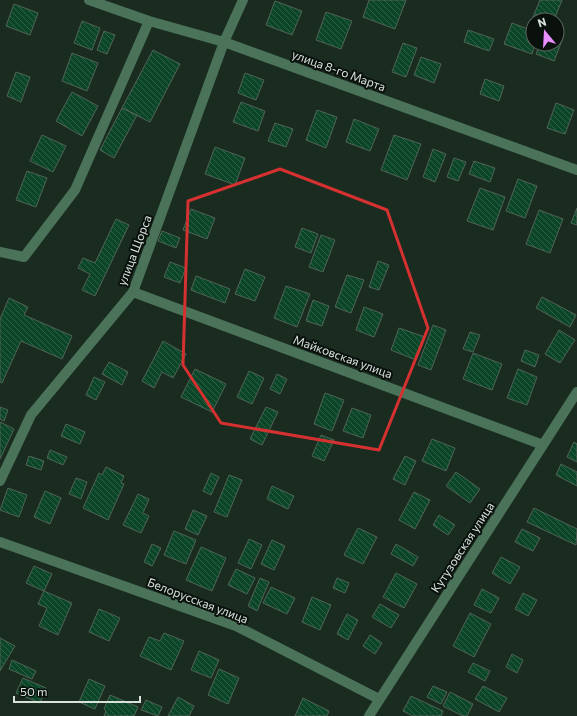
<svg xmlns="http://www.w3.org/2000/svg" width="577" height="716" font-family="Commissioner,sans-serif">
<style>
.building{fill:url(#building-back-hatch);stroke:#516357}
.lines{fill:none;stroke-linecap:round;stroke-linejoin:round}
.minor{stroke:#4a735a;stroke-width:10}
.marked{fill:none;stroke:#d63131;stroke-width:3;stroke-linejoin:round}
.labels{text-anchor:middle;dominant-baseline:central;stroke-width:4;stroke-linejoin:round;paint-order:stroke}
.street-label{font-size:12px;fill:#d8e2db;stroke:#0a110d}
</style>
<defs>
<pattern id="building-back-hatch" width="6" height="6" patternUnits="userSpaceOnUse"><rect width="6" height="6" fill="#0c4629"/><path d="M-1 5l2 2M0 0l6 6M5-1l2 2" fill="none" stroke="#2f6047"/></pattern>
</defs>
<rect width="100%" height="100%" fill="#1a2b20"/>
<path class="building" d="M 369,0 L 406,0 L 395,29 L 363,17 Z
M 540,0 L 562,0 L 554,20 L 539,20 L 533,17 Z
M 275,1 L 302,11 L 292,35 L 266,25 Z
M 14,4 L 38,13 L 30,35 L 6,26 Z
M 326,12 L 352,21 L 341,49 L 316,40 Z
M 82,21 L 100,28 L 92,50 L 74,43 Z
M 512,23 L 533,31 L 533,44 L 535,44 L 532,54 L 504,44 Z
M 468,30 L 494,39 L 489,51 L 464,42 Z
M 104,31 L 115,35 L 107,54 L 97,50 Z
M 557,36 L 563,38 L 554,61 L 536,54 L 540,44 L 557,44 Z
M 403,43 L 417,48 L 406,77 L 392,72 Z
M 153,50 L 180,64 L 150,122 L 122,108 Z
M 72,53 L 98,63 L 87,91 L 62,81 Z
M 421,57 L 441,64 L 434,83 L 414,75 Z
M 16,72 L 30,77 L 21,102 L 7,96 Z
M 245,73 L 264,80 L 256,100 L 238,93 Z
M 485,79 L 504,86 L 499,101 L 480,94 Z
M 72,92 L 98,106 L 82,136 L 56,121 Z
M 241,102 L 265,111 L 258,131 L 233,122 Z
M 556,103 L 574,110 L 565,134 L 547,128 Z
M 122,108 L 137,115 L 114,158 L 100,150 Z
M 317,110 L 337,117 L 326,148 L 306,140 Z
M 354,119 L 379,129 L 370,151 L 346,142 Z
M 275,123 L 293,129 L 286,147 L 268,141 Z
M 42,135 L 66,146 L 53,172 L 30,161 Z
M 394,135 L 421,144 L 407,180 L 381,170 Z
M 215,147 L 245,158 L 235,185 L 205,174 Z
M 433,149 L 446,154 L 435,182 L 423,177 Z
M 454,158 L 466,162 L 458,181 L 447,177 Z
M 474,161 L 495,168 L 490,182 L 469,174 Z
M 27,171 L 47,178 L 36,207 L 16,200 Z
M 518,179 L 537,186 L 525,218 L 506,211 Z
M 480,188 L 505,197 L 493,230 L 467,221 Z
M 577,208 L 577,225 L 571,223 Z
M 191,209 L 215,218 L 207,239 L 183,230 Z
M 539,210 L 563,219 L 550,253 L 526,244 Z
M 116,219 L 129,225 L 95,296 L 82,290 L 90,274 L 78,268 L 83,258 L 95,263 Z
M 302,228 L 318,234 L 311,253 L 295,247 Z
M 162,231 L 180,238 L 176,248 L 158,241 Z
M 321,235 L 335,240 L 323,272 L 309,267 Z
M 378,261 L 389,265 L 379,290 L 369,287 Z
M 170,262 L 186,268 L 180,283 L 164,277 Z
M 245,269 L 265,277 L 255,301 L 235,294 Z
M 347,275 L 364,280 L 351,313 L 335,307 Z
M 196,276 L 230,289 L 225,303 L 191,290 Z
M 286,286 L 310,294 L 297,327 L 274,318 Z
M 542,297 L 576,315 L 570,327 L 536,308 Z
M 9,298 L 28,307 L 24,315 L 72,336 L 62,359 L 21,341 L 2,383 L 0,382 L 0,319 Z
M 313,300 L 329,306 L 322,326 L 306,321 Z
M 364,307 L 383,314 L 374,337 L 356,330 Z
M 433,325 L 446,330 L 431,370 L 418,365 Z
M 399,328 L 425,337 L 416,360 L 391,350 Z
M 559,330 L 575,340 L 560,363 L 545,354 Z
M 470,332 L 480,335 L 473,352 L 463,349 Z
M 163,341 L 186,354 L 173,378 L 162,372 L 154,388 L 142,381 Z
M 525,350 L 539,355 L 535,367 L 521,361 Z
M 473,353 L 502,364 L 492,390 L 463,379 Z
M 109,362 L 128,372 L 122,385 L 102,374 Z
M 195,369 L 226,384 L 212,412 L 181,397 Z
M 518,369 L 537,377 L 527,405 L 507,398 Z
M 249,371 L 264,378 L 252,404 L 237,397 Z
M 277,374 L 287,379 L 280,394 L 270,389 Z
M 94,377 L 105,382 L 96,400 L 86,395 Z
M 325,393 L 344,400 L 332,431 L 314,424 Z
M 0,407 L 8,410 L 4,421 L 0,419 Z
M 266,407 L 278,412 L 262,445 L 250,439 Z
M 352,408 L 371,415 L 363,438 L 343,431 Z
M 0,422 L 14,429 L 0,459 Z
M 66,424 L 85,432 L 80,444 L 61,436 Z
M 321,435 L 334,440 L 324,461 L 312,456 Z
M 432,439 L 455,448 L 446,471 L 422,461 Z
M 574,442 L 577,444 L 577,462 L 567,457 Z
M 50,450 L 67,457 L 63,465 L 47,458 Z
M 29,456 L 44,461 L 41,470 L 26,465 Z
M 405,456 L 416,461 L 405,485 L 393,479 Z
M 561,464 L 577,472 L 577,486 L 556,475 Z
M 106,467 L 124,476 L 121,483 L 124,484 L 108,520 L 83,508 L 99,473 L 102,475 Z
M 456,472 L 480,489 L 470,503 L 446,486 Z
M 211,473 L 219,477 L 211,495 L 203,491 Z
M 229,475 L 242,480 L 227,517 L 214,512 Z
M 76,478 L 87,482 L 81,499 L 69,494 Z
M 272,486 L 294,496 L 288,509 L 267,499 Z
M 8,488 L 27,495 L 19,517 L 0,510 Z
M 45,491 L 61,498 L 50,524 L 34,517 Z
M 414,492 L 430,500 L 415,529 L 399,520 Z
M 138,494 L 149,499 L 143,513 L 149,516 L 141,533 L 123,525 Z
M 534,508 L 577,529 L 576,545 L 527,522 Z
M 193,510 L 207,516 L 198,535 L 185,529 Z
M 439,515 L 455,525 L 448,535 L 433,525 Z
M 358,528 L 377,537 L 363,564 L 344,555 Z
M 522,529 L 540,538 L 533,551 L 515,542 Z
M 174,531 L 196,540 L 186,564 L 164,555 Z
M 249,539 L 262,545 L 251,569 L 238,563 Z
M 272,540 L 285,546 L 274,570 L 261,564 Z
M 152,544 L 161,548 L 152,566 L 144,562 Z
M 396,544 L 418,557 L 413,566 L 391,554 Z
M 201,547 L 226,558 L 212,591 L 186,580 Z
M 501,557 L 520,567 L 510,584 L 492,573 Z
M 34,566 L 52,574 L 44,591 L 26,583 Z
M 236,569 L 255,578 L 247,594 L 228,585 Z
M 396,573 L 417,584 L 404,608 L 383,597 Z
M 260,578 L 269,582 L 257,611 L 248,606 Z
M 337,578 L 349,583 L 345,593 L 333,588 Z
M 271,587 L 295,598 L 287,614 L 263,603 Z
M 482,589 L 499,598 L 491,613 L 474,605 Z
M 44,591 L 72,603 L 58,635 L 39,626 L 47,608 L 38,604 Z
M 523,593 L 537,600 L 528,616 L 515,609 Z
M 312,597 L 331,605 L 320,630 L 302,622 Z
M 380,604 L 399,615 L 391,628 L 372,617 Z
M 99,609 L 120,618 L 109,641 L 89,632 Z
M 470,613 L 491,624 L 474,657 L 453,646 Z
M 347,614 L 358,620 L 348,640 L 337,634 Z
M 164,633 L 184,641 L 171,670 L 140,656 L 149,637 L 160,641 Z
M 370,635 L 382,643 L 375,654 L 363,646 Z
M 0,638 L 15,646 L 0,671 Z
M 199,651 L 219,660 L 211,678 L 191,670 Z
M 512,654 L 523,660 L 517,673 L 506,667 Z
M 12,660 L 36,671 L 32,679 L 9,669 Z
M 473,663 L 490,671 L 485,681 L 468,672 Z
M 219,669 L 239,678 L 228,704 L 208,695 Z
M 23,678 L 46,688 L 40,703 L 16,693 Z
M 89,679 L 105,686 L 95,709 L 79,702 Z
M 433,686 L 447,692 L 441,704 L 427,697 Z
M 483,686 L 507,698 L 499,712 L 475,699 Z
M 450,692 L 473,704 L 467,716 L 463,716 L 443,706 Z
M 110,695 L 138,707 L 134,716 L 104,716 L 106,711 L 104,709 Z
M 411,696 L 443,711 L 441,716 L 413,716 L 403,711 Z
M 178,697 L 194,706 L 189,716 L 168,716 Z
M 303,698 L 329,711 L 327,716 L 295,716 Z
M 146,700 L 162,707 L 158,716 L 141,710 Z"/>
<g class="lines">
<path class="minor" d="M 89,0 L 149,21 L 224,42 L 577,170
M 0,252 L 24,257 L 75,190 L 149,21
M 133,292 L 543,445
M 0,481 L 31,415 L 133,292 L 224,42 L 243,0
M 0,542 L 236,626 L 379,699
M 369,716 L 577,392"/>
</g>
<path class="marked" d="M 280,169 L 387,210 L 428,328 L 379,450 L 221,423 L 183,365 L 188,201 Z"/>
<g class="labels">
<g class="street-label">
<text transform="translate(339 70) rotate(20)">улица 8-го Марта</text>
<text transform="translate(134 250) rotate(-69)">улица Щорса</text>
<text transform="translate(343 356) rotate(20)">Майковская улица</text>
<text transform="translate(462 547) rotate(-57)">Кутузовская улица</text>
<text transform="translate(198 600) rotate(21)">Белорусская улица</text>
</g>
</g>
<g transform="translate(545 32) rotate(342)"><circle r="19" fill="#0a110d" stroke="#5c655f"/>
<path d="M0-3L7 15L0 10L-7 15Z" fill="#e98efe"/>
<text y="-6" font-size="11" font-weight="bold" text-anchor="middle" fill="#d8e2db">N</text>
</g>
<path d="M14 696v6h126v-6" fill="none" stroke="#d8e2db" stroke-width="2"/>
<text x="20" y="696" font-size="12" fill="#d8e2db" stroke="#0a110d" stroke-width="3" paint-order="stroke">50 m</text>
</svg>
